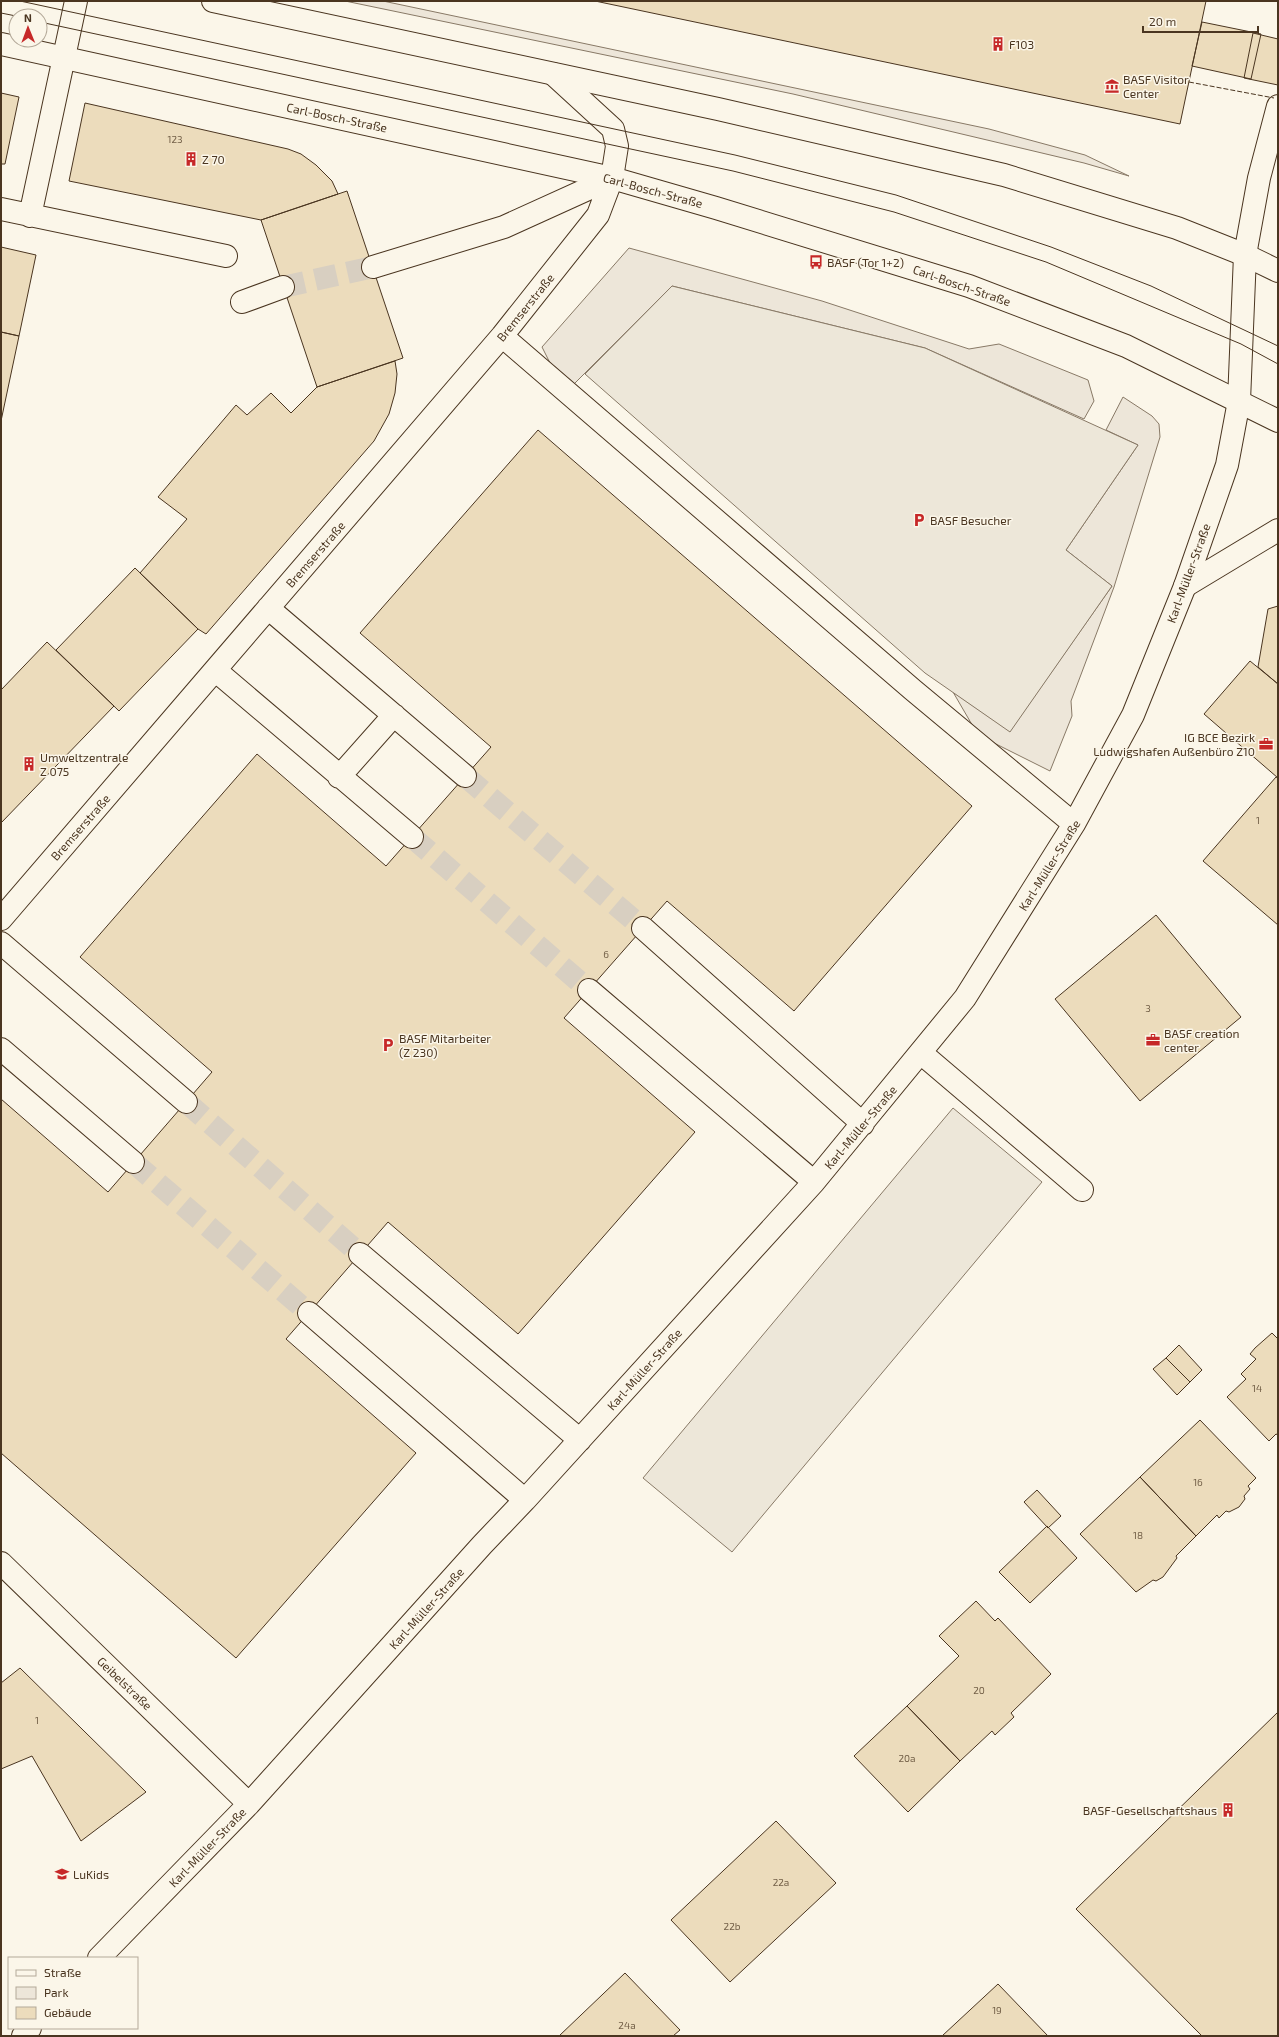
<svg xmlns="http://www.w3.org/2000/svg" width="1279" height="2037" font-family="'Exo 2',sans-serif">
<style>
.green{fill:#ede6d9;stroke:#887966}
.parking{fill:#ede7d9;stroke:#887966}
.building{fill:#ecdcbc;stroke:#4a3520}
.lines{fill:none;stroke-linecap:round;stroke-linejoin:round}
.minor-tunnel{stroke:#d8cfc1;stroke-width:22;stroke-dasharray:22 11;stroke-linecap:butt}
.minor-casing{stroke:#4a3520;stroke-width:24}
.major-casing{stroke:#4a3520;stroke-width:24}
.minor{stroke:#fbf6e9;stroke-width:22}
.major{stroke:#fbf6e9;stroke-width:22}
.tram{stroke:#4a3520;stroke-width:1}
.fence{stroke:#4a3520;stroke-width:1;stroke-dasharray:5 2;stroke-linecap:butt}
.labels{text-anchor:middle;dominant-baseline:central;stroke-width:3;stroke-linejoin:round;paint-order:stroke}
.number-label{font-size:10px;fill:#725f47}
.poi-label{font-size:12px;fill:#4a3520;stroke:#fbf6e9;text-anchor:start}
.street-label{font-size:12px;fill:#4a3520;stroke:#fbf6e9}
</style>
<rect width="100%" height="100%" fill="#fbf6e9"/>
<path class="green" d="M 345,1 L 383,1 L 989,129 L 1085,155 L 1129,176 L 1084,163 L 793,94 Z
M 629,248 L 822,301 L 969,349 L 999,344 L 1088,380 L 1094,401 L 1084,419 L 925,348 L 672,286 L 571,387 L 555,373 L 542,347 Z
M 1123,397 L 1152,416 L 1159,424 L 1160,437 L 1114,587 L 1071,701 L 1072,716 L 1050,771 L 978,735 L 953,692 L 1010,731 L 1112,586 L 1066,550 L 1138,445 L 1106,430 Z"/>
<path class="parking" d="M 672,286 L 925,348 L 1138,445 L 1066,550 L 1112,586 L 1010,732 L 925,673 L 585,374 Z
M 953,1108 L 1042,1182 L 732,1552 L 643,1478 Z"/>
<path class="building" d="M 595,1 L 1206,1 L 1180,124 Z
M 1202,22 L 1261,34 L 1251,79 L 1192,66 Z
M 1253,33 L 1278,39 L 1278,85 L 1244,78 Z
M 1,93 L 19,97 L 5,164 L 1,164 Z
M 85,103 L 288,149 L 301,154 L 316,165 L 332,181 L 338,194 L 261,220 L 69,181 Z
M 347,191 L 403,358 L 317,387 L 261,220 Z
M 1,247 L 36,255 L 19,336 L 1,332 Z
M 1,332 L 19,336 L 1,421 Z
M 395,361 L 397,374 L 395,393 L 389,414 L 374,441 L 206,634 L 198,629 L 140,573 L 187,519 L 158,497 L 236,405 L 247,415 L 271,393 L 291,413 L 317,387 Z
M 538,430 L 972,806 L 794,1011 L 667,901 L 564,1018 L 695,1132 L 518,1334 L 388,1222 L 286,1339 L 416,1453 L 236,1658 L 1,1453 L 1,1099 L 108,1192 L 212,1072 L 80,957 L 257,754 L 386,866 L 491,747 L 360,633 Z
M 135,568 L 198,629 L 119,711 L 56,650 Z
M 1278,606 L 1278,684 L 1258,667 L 1268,609 Z
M 47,642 L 114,706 L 1,823 L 1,690 Z
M 1250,661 L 1278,684 L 1278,778 L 1204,714 Z
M 1276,777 L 1278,778 L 1278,925 L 1203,861 Z
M 1156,915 L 1241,1017 L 1140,1101 L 1055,999 Z
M 1272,1333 L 1278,1339 L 1278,1435 L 1276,1434 L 1269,1441 L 1227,1397 L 1246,1379 L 1241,1374 L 1256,1359 L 1250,1354 L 1255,1348 Z
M 1179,1345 L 1202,1370 L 1190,1382 L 1166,1358 Z
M 1166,1358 L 1190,1382 L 1177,1395 L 1153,1369 Z
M 1200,1420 L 1256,1478 L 1248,1486 L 1250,1489 L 1244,1496 L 1245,1499 L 1239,1507 L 1229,1512 L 1226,1511 L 1219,1518 L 1217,1515 L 1196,1536 L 1140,1477 Z
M 1140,1477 L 1196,1536 L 1176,1556 L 1177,1558 L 1163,1577 L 1156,1581 L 1153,1580 L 1136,1592 L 1080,1534 Z
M 1037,1490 L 1061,1516 L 1048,1528 L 1024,1502 Z
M 1047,1526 L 1077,1558 L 1030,1603 L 999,1572 Z
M 976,1601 L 995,1621 L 998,1618 L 1051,1674 L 1011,1713 L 1014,1717 L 995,1735 L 992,1731 L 960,1761 L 907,1706 L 959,1656 L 939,1636 Z
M 20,1668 L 146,1792 L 81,1841 L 32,1756 L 1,1769 L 1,1683 Z
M 907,1706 L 960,1761 L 908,1812 L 854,1756 Z
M 1278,1712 L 1278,2036 L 1202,2036 L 1076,1909 Z
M 776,1821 L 836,1883 L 730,1982 L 671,1920 Z
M 625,1973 L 680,2030 L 673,2036 L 559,2036 Z
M 998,1984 L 1048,2036 L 942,2036 Z"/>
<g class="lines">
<path class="minor-tunnel" d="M 283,287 L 373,267
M 465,776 L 643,928
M 412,837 L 589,990
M 186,1102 L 360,1254
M 133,1162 L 309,1313"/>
<defs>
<path id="minor" d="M 1,209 L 226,256
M 30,216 L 76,1
M 373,267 L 504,227 L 612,178
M 242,302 L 283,287
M 502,336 L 913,690 L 1074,824
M 268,608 L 465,776
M 215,670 L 412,837
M 339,777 L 394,715
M 1,919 L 502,336 L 598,215 L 612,178 L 617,146 L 613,129 L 553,74
M 643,928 L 863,1124
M 1,943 L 186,1102
M 589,990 L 814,1182
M 1,1049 L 133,1162
M 921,1053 L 1082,1190
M 360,1254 L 580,1440
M 309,1313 L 525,1500
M 1,1563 L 249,1804
M 99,1958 L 249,1804 L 482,1545 L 525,1500 L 814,1182 L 965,998 L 1074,824 L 1133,715 L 1185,586 L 1227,465 L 1239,401 L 1245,255 L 1259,178 L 1278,106
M 23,2036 L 30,2028"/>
<path id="major" d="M 213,1 L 718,109 L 1004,175 L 1177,228 L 1245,255 L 1278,271
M 1,44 L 612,178 L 716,208 L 969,286 L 1126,346 L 1278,421
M 1185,586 L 1278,530"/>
</defs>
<use href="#minor" class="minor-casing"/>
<use href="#major" class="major-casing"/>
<use href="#minor" class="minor"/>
<use href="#major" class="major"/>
<path class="tram" d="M 20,1 L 735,155 L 896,195 L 1051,247 L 1151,286 L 1278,346
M 1,13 L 16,16
M 40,22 L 733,171 L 894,212 L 1046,262 L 1241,344 L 1278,364"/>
<path class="fence" d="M 1189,82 L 1274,98"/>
</g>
<defs>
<symbol id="building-bare" viewBox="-9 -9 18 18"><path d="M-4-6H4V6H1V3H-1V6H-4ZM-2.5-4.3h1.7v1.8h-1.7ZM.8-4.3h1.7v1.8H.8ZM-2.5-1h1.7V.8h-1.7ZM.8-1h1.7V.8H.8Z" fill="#c62828" stroke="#fbf6e9" stroke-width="2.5" paint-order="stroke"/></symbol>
<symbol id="museum-bare" viewBox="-9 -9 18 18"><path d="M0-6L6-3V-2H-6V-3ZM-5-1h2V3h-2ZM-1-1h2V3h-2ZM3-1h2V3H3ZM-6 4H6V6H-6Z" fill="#c62828" stroke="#fbf6e9" stroke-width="2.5" paint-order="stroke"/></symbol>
<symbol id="bus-bare" viewBox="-9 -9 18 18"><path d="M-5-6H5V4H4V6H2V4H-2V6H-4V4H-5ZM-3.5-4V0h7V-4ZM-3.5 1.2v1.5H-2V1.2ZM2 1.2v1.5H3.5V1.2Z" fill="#c62828" stroke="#fbf6e9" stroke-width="2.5" paint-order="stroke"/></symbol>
<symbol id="parking-bare" viewBox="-9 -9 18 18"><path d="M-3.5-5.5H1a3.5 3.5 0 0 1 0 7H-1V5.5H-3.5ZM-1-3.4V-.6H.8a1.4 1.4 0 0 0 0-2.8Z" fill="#c62828" stroke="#fbf6e9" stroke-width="2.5" paint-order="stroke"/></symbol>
<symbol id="office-bare" viewBox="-9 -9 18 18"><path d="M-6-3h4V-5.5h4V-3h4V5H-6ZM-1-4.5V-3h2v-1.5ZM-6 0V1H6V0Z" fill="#c62828" stroke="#fbf6e9" stroke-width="2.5" paint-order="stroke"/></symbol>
<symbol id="school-bare" viewBox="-9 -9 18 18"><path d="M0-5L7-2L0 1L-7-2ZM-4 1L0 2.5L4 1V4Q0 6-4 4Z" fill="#c62828" stroke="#fbf6e9" stroke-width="2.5" paint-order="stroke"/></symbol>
</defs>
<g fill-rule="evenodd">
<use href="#building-bare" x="988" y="34" width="20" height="20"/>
<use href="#museum-bare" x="1102" y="76" width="20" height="20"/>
<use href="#building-bare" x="181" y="149" width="20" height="20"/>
<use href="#bus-bare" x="806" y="252" width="20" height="20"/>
<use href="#parking-bare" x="909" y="510" width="20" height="20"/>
<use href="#office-bare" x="1256" y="734" width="20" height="20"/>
<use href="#building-bare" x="19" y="754" width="20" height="20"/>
<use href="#office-bare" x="1143" y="1030" width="20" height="20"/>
<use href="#parking-bare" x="378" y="1035" width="20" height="20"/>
<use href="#building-bare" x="1218" y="1800" width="20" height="20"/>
<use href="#school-bare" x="52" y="1864" width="20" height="20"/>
</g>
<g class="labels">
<g class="number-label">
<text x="175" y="139">123</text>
<text x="1258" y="820">1</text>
<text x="606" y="954">6</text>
<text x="1148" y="1008">3</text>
<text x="1257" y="1388">14</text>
<text x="1198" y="1482">16</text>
<text x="1138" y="1535">18</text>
<text x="979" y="1690">20</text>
<text x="37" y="1720">1</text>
<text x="907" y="1758">20a</text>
<text x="781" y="1882">22a</text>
<text x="732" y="1926">22b</text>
<text x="997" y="2010">19</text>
<text x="627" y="2025">24a</text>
</g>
<g class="poi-label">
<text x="1009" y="44">F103</text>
<text x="1123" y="79">BASF Visitor<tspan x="1123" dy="14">Center</tspan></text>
<text x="202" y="159">Z 70</text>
<text x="827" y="262">BASF (Tor 1+2)</text>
<text x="930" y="520">BASF Besucher</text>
<text x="1255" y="737" text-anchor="end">IG BCE Bezirk<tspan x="1255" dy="14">Ludwigshafen Außenbüro Z10</tspan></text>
<text x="40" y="757">Umweltzentrale<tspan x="40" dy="14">Z 075</tspan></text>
<text x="1164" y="1033">BASF creation<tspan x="1164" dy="14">center</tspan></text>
<text x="399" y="1038">BASF Mitarbeiter<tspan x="399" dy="14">(Z 230)</tspan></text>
<text x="1217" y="1810" text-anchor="end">BASF-Gesellschaftshaus</text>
<text x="73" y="1874">LuKids</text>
</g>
<g class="street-label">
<text transform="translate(337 117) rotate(12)">Carl-Bosch-Straße</text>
<text transform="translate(653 190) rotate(15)">Carl-Bosch-Straße</text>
<text transform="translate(962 285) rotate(19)">Carl-Bosch-Straße</text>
<text transform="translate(525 307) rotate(-51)">Bremserstraße</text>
<text transform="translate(315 554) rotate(-49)">Bremserstraße</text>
<text transform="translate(1188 573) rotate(-70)">Karl-Müller-Straße</text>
<text transform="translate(80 827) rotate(-49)">Bremserstraße</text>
<text transform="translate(1049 865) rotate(-58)">Karl-Müller-Straße</text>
<text transform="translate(860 1127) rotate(-50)">Karl-Müller-Straße</text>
<text transform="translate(644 1369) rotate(-48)">Karl-Müller-Straße</text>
<text transform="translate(426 1608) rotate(-48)">Karl-Müller-Straße</text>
<text transform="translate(125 1683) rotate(44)">Geibelstraße</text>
<text transform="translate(207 1847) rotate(-46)">Karl-Müller-Straße</text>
</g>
</g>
<rect width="1279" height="2037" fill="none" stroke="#4a3520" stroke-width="4"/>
<rect x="8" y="1957" width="130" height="72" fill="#fbf6e9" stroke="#b4a999"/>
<rect x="16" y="1970" width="20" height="6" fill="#fbf6e9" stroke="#b4a999"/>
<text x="44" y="1977" font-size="12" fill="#4a3520">Straße</text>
<rect x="16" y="1987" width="20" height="12" fill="#ede6d9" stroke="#b4a999"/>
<text x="44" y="1997" font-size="12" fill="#4a3520">Park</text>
<rect x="16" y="2007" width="20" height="12" fill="#ecdcbc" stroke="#b4a999"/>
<text x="44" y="2017" font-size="12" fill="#4a3520">Gebäude</text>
<g transform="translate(28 28) rotate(359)"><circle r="19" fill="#fbf6e9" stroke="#b4a999"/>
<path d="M0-3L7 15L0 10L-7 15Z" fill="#c62828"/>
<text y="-6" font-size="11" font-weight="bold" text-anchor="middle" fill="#4a3520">N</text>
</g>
<path d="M1143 26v6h115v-6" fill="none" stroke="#4a3520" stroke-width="2"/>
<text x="1149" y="26" font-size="12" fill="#4a3520" stroke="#fbf6e9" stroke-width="3" paint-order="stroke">20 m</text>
</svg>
